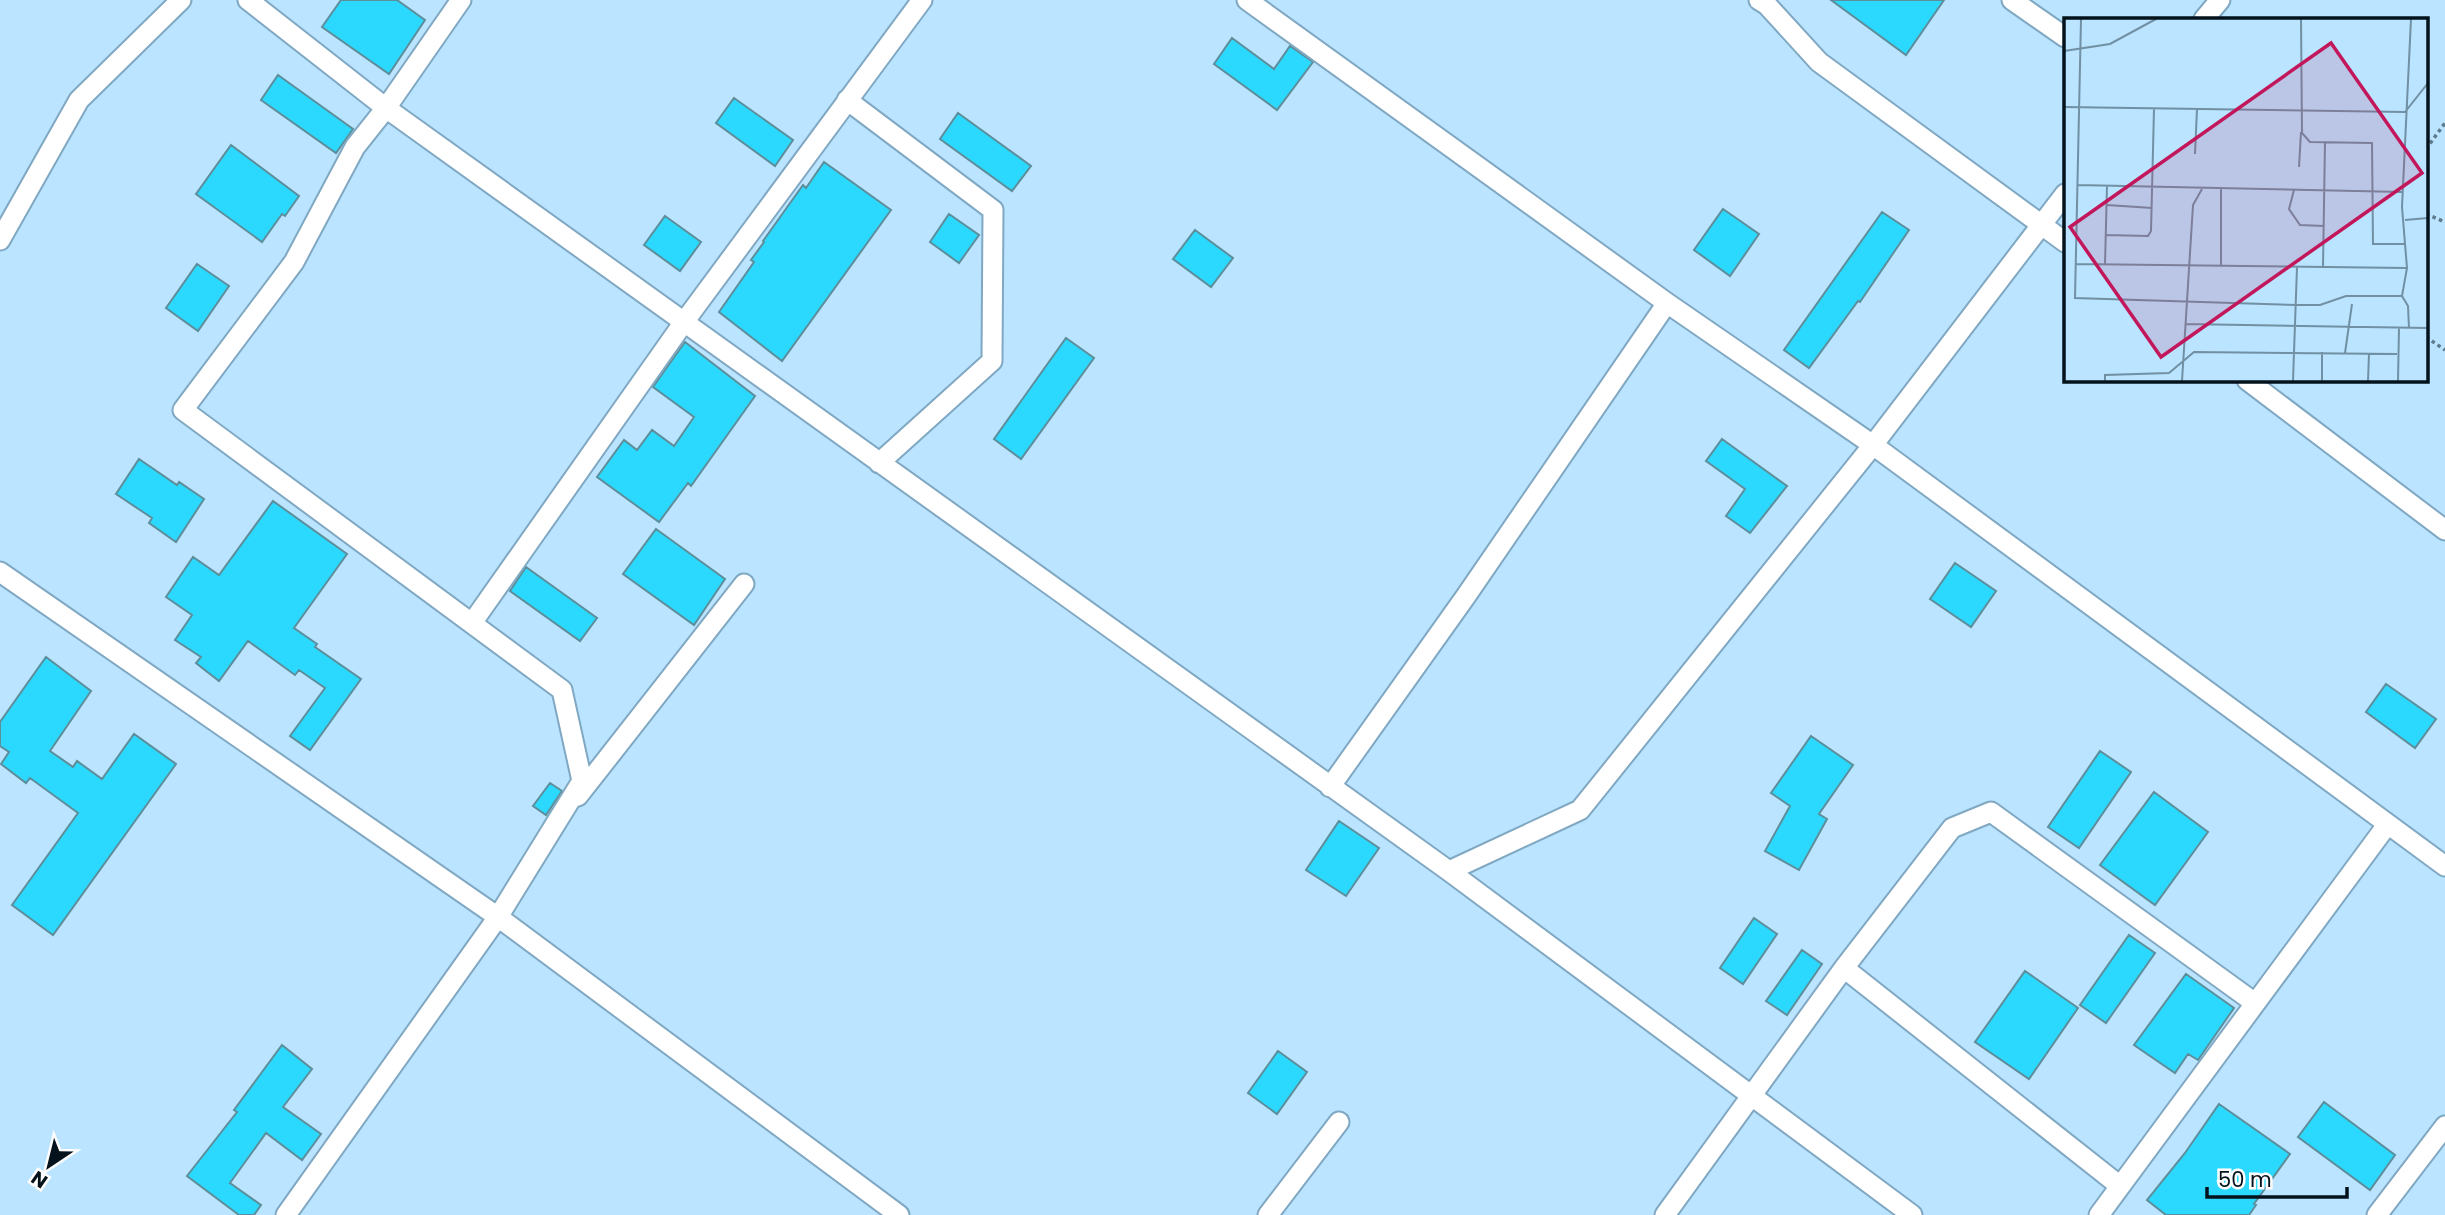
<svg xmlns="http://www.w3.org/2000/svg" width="2445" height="1215" font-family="Poppins,sans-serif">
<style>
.building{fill:#2cd9fe;stroke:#5c8e9b;stroke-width:2}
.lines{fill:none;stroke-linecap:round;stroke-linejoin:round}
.street-casing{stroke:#80a8c2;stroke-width:23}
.path{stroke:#5e7a8d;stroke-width:3.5;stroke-dasharray:3.5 3.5;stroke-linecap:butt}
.street{stroke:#fff;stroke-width:19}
.inset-road{fill:none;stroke:#7190a4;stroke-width:2}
.view{fill:#c2185b;fill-opacity:0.15;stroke:#c2185b;stroke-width:3.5}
.inset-edge{fill:none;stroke:#04121c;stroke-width:3.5}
</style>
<rect width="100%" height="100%" fill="#bae4ff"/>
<path class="building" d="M 341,0 L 397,0 L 425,20 L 389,74 L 322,27 Z
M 1831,0 L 1944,0 L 1906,55 Z
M 1232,38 L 1274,69 L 1290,46 L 1313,62 L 1277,110 L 1214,64 Z
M 278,75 L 353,129 L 336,153 L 261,100 Z
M 734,98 L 793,140 L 775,166 L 716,123 Z
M 958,113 L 1031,166 L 1012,191 L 940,139 Z
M 231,145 L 299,196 L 285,216 L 282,214 L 262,242 L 196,194 Z
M 824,162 L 891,210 L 782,361 L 719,312 L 754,262 L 751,260 L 764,242 L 763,241 L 803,185 L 806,188 Z
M 1723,209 L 1759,234 L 1730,276 L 1694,250 Z
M 1882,212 L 1909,230 L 1860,302 L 1858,301 L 1809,368 L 1784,350 Z
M 949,214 L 979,235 L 959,263 L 930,242 Z
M 665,216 L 701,242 L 680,271 L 644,245 Z
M 1195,230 L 1233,258 L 1211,287 L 1173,259 Z
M 197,264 L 229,286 L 198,331 L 166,308 Z
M 1066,338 L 1094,358 L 1021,459 L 994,439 Z
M 685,342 L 755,396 L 691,486 L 688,483 L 659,522 L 597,477 L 624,440 L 637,450 L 652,430 L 674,446 L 694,417 L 653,387 Z
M 1722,439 L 1787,486 L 1750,533 L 1726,516 L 1745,489 L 1706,461 Z
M 139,459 L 177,485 L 179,482 L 204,499 L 176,542 L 149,523 L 152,518 L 116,494 Z
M 273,501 L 347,554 L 294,628 L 317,644 L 315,647 L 361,679 L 310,750 L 290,736 L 325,688 L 299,670 L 295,675 L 248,641 L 219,681 L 196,663 L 201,657 L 175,640 L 192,615 L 166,597 L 193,557 L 219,575 Z
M 656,529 L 725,579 L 694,625 L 623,574 Z
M 1955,563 L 1996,591 L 1971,627 L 1930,599 Z
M 526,567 L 597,618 L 580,641 L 510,591 Z
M 46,657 L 91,691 L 50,751 L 73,767 L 77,761 L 102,779 L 134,734 L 176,764 L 53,935 L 12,905 L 78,813 L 30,778 L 26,783 L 1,764 L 9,752 L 0,746 L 0,722 Z
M 2386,684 L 2436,719 L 2415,748 L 2366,712 Z
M 1811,736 L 1853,765 L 1819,814 L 1827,819 L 1799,870 L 1765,851 L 1790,806 L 1771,793 Z
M 2100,751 L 2131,772 L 2079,848 L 2048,827 Z
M 550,783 L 562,791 L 546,815 L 533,806 Z
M 2154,792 L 2208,832 L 2155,905 L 2100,865 Z
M 1339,821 L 1379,848 L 1346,896 L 1306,870 Z
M 1754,918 L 1777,934 L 1743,984 L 1720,968 Z
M 2129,935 L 2155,953 L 2106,1023 L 2080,1005 Z
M 1802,950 L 1822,964 L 1787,1015 L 1766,1001 Z
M 2025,971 L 2078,1008 L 2029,1079 L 1975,1042 Z
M 2186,974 L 2234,1008 L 2198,1060 L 2188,1054 L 2175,1073 L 2134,1045 Z
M 282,1045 L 312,1069 L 283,1107 L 321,1134 L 302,1160 L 266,1133 L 230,1183 L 261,1205 L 254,1215 L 239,1215 L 187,1176 L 237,1112 L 234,1110 Z
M 1278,1051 L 1307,1072 L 1277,1114 L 1248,1093 Z
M 2324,1102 L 2395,1155 L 2370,1190 L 2298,1137 Z
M 2219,1104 L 2290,1154 L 2254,1204 L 2256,1205 L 2249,1215 L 2166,1215 L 2147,1200 L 2185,1153 Z"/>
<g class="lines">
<defs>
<path id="street" d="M 248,0 L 386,108 L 1449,871 L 1912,1215
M 1247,0 L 1667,303 L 1873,445 L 2445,866
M 1759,0 L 1767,5 L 1819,62 L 2065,242
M 2012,0 L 2065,37
M 2204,19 L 2220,0
M 847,100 L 993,210 L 992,361 L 879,463
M 0,240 L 79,100 L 181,0
M 2247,380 L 2445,530
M 0,572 L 498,917 L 899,1215
M 472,623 L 684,322 L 922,0
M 1330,787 L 1466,596 L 1667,303
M 578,796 L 744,584
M 1449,871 L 1580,810 L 1873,445 L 2065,194
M 1844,968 L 2120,1186
M 286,1215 L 498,917 L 582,781 L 562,690 L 183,410 L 294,262 L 355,147 L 386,108 L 461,0
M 1268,1215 L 1339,1122
M 1665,1215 L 1844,968 L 1952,828 L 1991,812 L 2255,1003
M 2099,1215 L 2387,825
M 2377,1215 L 2445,1126"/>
</defs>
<use href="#street" class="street-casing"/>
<path class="path" d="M 2426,149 L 2445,123
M 2426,214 L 2445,222
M 2426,337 L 2445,350"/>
<use href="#street" class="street"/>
</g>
<g transform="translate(2064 18)">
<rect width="364" height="364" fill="#bae4ff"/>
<path class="inset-road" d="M 17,1 L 11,280 L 233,287 L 256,287 L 282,278 L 338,278M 237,1 L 238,115 L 246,124 L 308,125 L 309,226 L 342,226M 0,33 L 46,26 L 92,1M 0,89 L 341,94 L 364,65M 131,136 L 133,91M 235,149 L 237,114M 14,167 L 338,174M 157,171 L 157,248M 230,172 L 225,191 L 236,207 L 260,208M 43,187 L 88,190M 341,202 L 364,200M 42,217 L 84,218 L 87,213 L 90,91M 12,246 L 343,250M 41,246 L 43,168M 259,249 L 261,124M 122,306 L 364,310M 345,310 L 344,288 L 338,278 L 343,250 L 338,189 L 347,1M 281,335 L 288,286M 41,363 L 41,357 L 105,355 L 130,334 L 333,336M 118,363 L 129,187 L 138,171M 229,363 L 233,249M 258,363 L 258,334M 304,363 L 305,336M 334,363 L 335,309"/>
<path class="view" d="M 267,25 L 358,155 L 97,339 L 6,209 Z"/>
<rect width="364" height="364" class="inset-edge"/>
</g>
<g transform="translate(49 1166) rotate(215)" stroke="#fefefe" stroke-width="5" paint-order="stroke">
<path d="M0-5L12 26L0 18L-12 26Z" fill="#04121c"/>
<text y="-10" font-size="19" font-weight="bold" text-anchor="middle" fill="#04121c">N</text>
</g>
<path d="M2207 1187v10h140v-10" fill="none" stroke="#04121c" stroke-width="3.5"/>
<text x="2218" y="1187" font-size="21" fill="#04121c" stroke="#fefefe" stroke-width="5" paint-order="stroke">50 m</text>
</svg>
